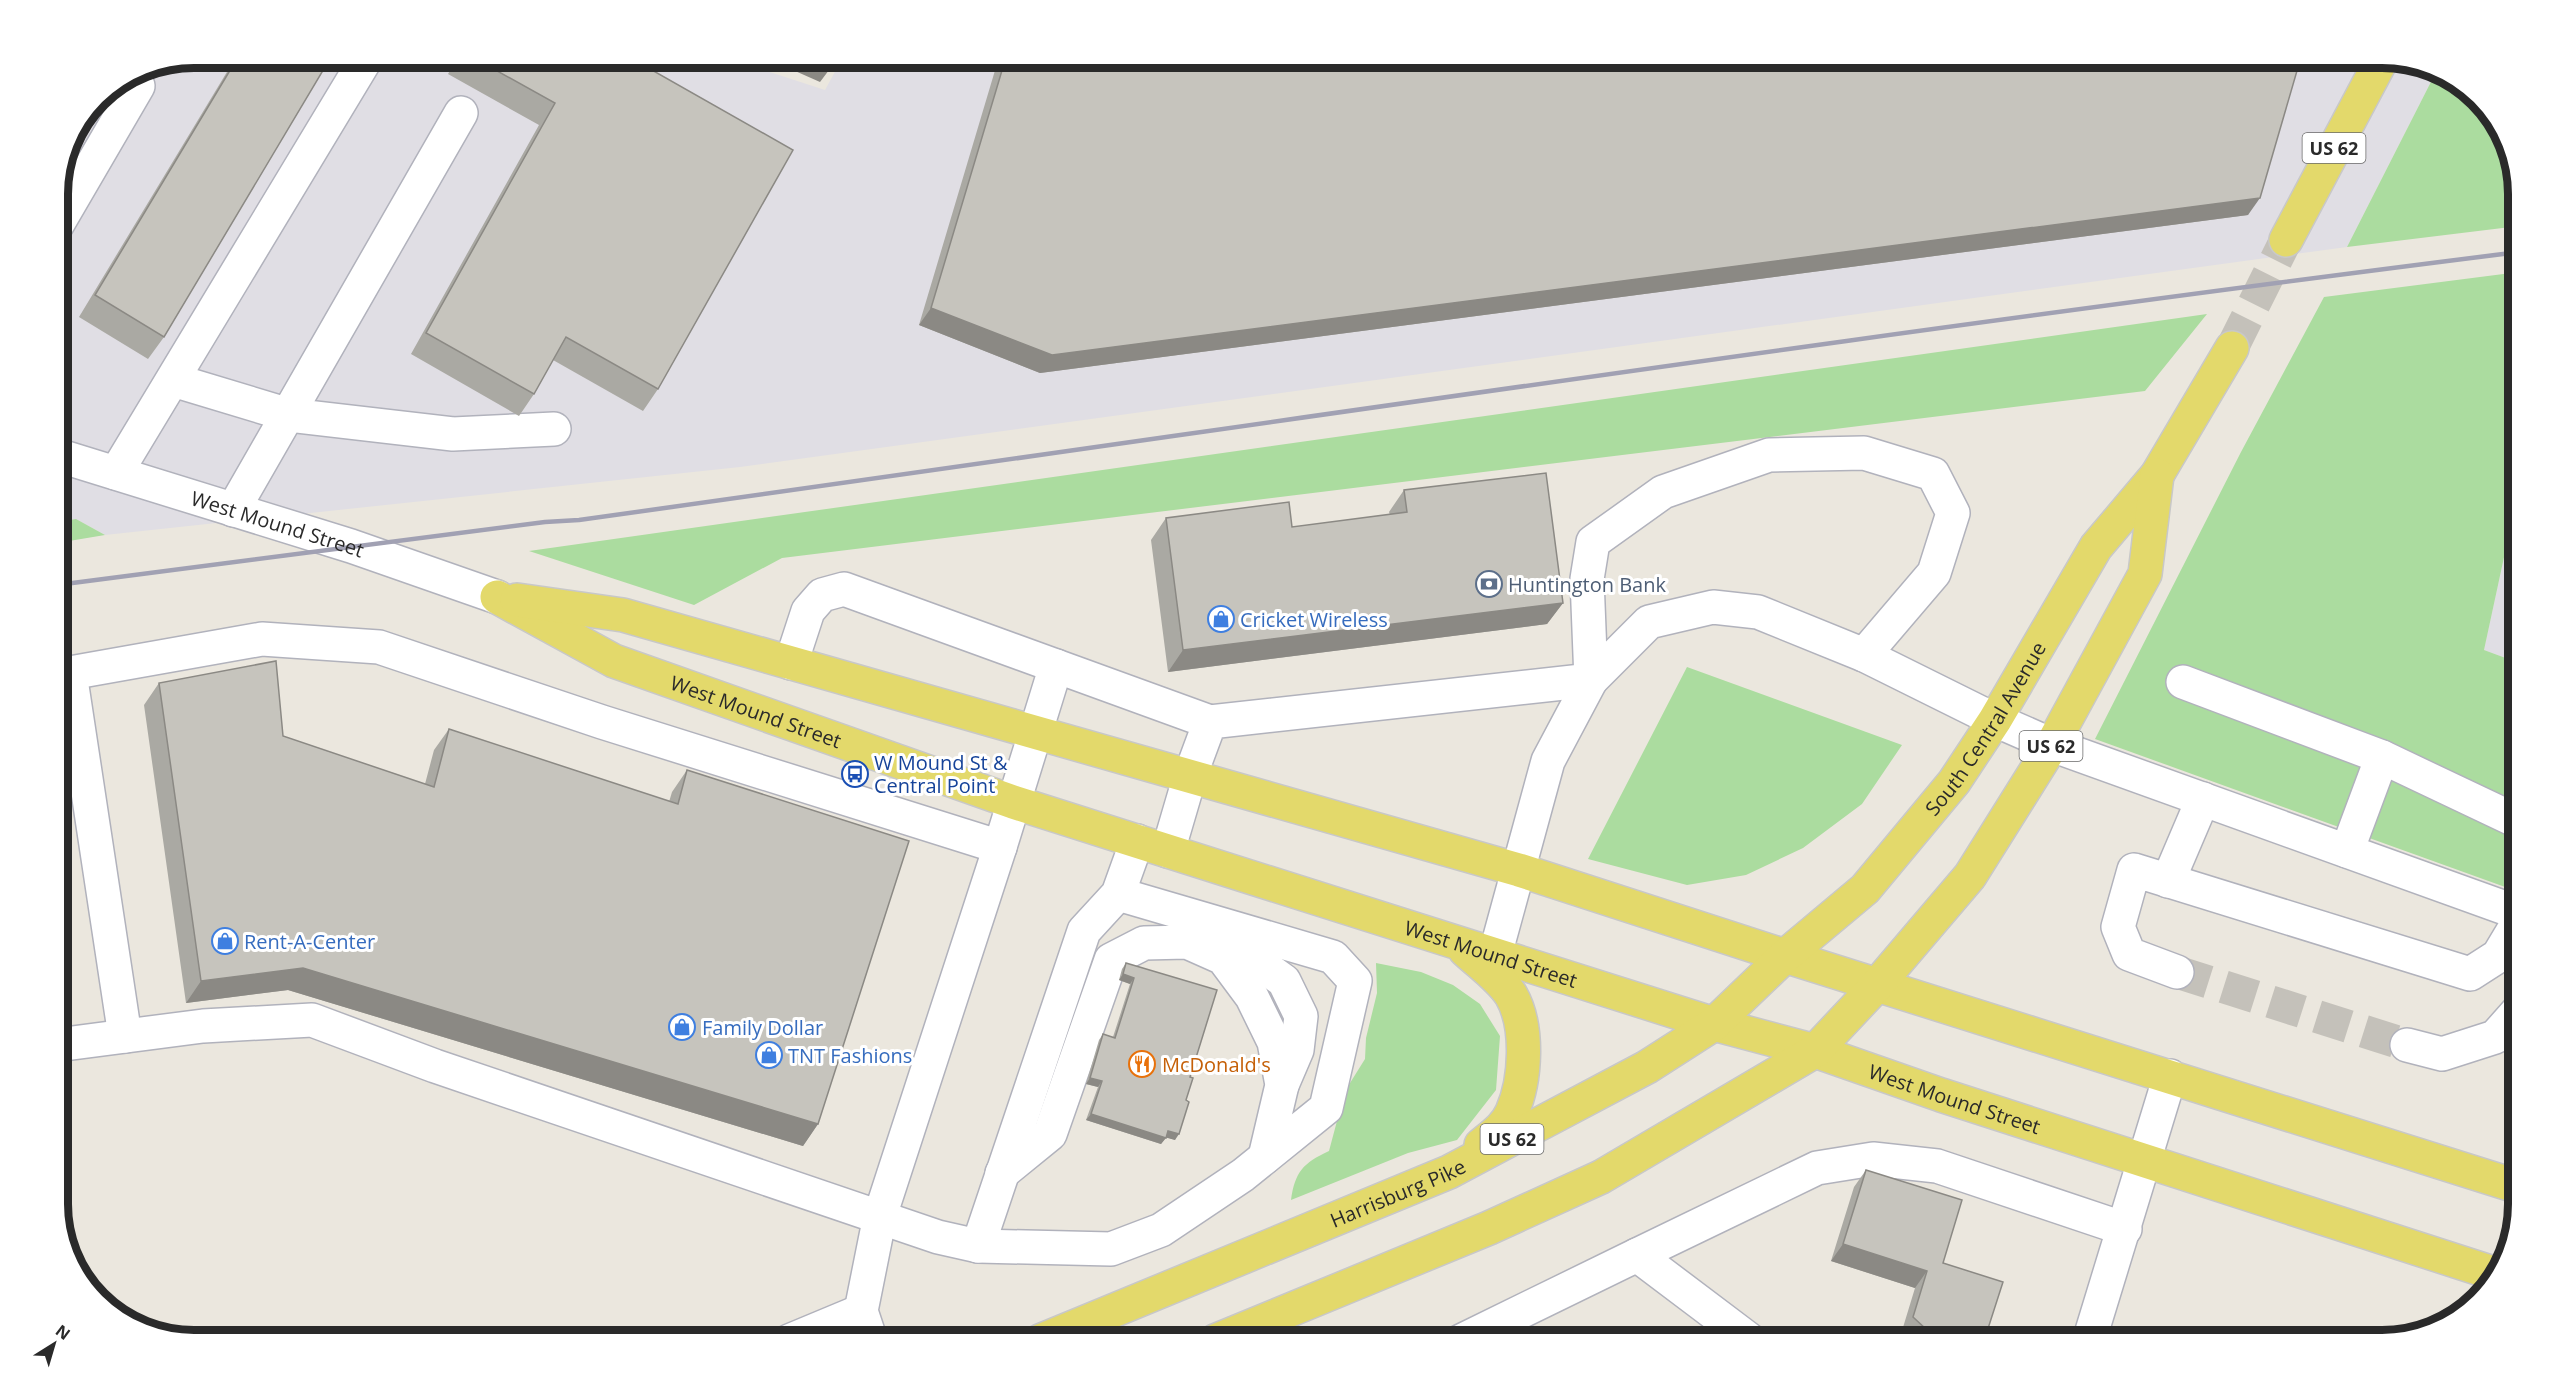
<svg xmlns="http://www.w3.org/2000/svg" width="2576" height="1398" font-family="'Open Sans',sans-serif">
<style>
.industrial{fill:#e0dee4}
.green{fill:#abdc9f}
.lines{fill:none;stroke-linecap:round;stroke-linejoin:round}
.minor-tunnel{stroke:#c4c1ba;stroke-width:33;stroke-dasharray:33 16;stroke-linecap:butt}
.major-tunnel{stroke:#c4c1ba;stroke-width:33;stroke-dasharray:33 16;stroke-linecap:butt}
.minor-casing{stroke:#b1b2bc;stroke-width:36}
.major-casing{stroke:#c8c8c8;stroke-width:36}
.minor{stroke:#fff;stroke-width:33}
.major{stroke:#e3d96b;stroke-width:33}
.rail{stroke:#a1a1b3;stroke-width:4.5}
.wall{fill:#aaa9a3}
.shaded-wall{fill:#8b8984}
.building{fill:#c6c4bd;stroke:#8b8984;stroke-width:1.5}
.labels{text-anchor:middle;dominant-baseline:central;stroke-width:6;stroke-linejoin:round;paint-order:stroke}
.shield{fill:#fff;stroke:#6a6a6a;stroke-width:1.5}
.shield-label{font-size:18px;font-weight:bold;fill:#2a2a2a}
.street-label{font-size:20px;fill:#2a2a2a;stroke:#fff}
.service-label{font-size:20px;fill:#4e5e75;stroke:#fff;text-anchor:start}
.shop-label{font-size:20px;fill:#366cbe;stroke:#fff;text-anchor:start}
.transit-label{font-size:20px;fill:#164399;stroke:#fff;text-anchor:start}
.food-label{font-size:20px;fill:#c56008;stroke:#fff;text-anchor:start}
.rim{fill:none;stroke:#2a2a2a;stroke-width:8}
</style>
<rect width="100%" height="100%" fill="#ebe7de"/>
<path class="industrial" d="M 194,57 L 724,57 L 825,90 L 843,57 L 2382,57 L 2437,70 L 2347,247 L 740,467 L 105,535 L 76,519 L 57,522 L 57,185 L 68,141 L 97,97 L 142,67 Z
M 2519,510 L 2519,663 L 2484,650 L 2512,520 Z"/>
<path class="green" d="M 2437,70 L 2443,71 L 2496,118 L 2519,185 L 2519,226 L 2347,247 Z
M 2519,272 L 2519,510 L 2512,520 L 2484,650 L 2519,663 L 2519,892 L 2095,739 L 2241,452 L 2324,297 Z
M 2207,314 L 2145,391 L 782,558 L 694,605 L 529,551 Z
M 76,519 L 105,535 L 57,543 L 57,522 Z
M 1687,667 L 1902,745 L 1862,804 L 1803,848 L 1746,875 L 1687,885 L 1588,859 Z
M 1376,963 L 1421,972 L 1453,985 L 1480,1004 L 1500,1036 L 1496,1090 L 1457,1140 L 1408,1153 L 1291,1200 C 1295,1172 1303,1163 1329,1151 L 1345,1091 L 1365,1059 L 1366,1038 L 1377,993 Z"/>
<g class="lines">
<path class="minor-tunnel" d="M 2177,972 L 2407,1045"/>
<path class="major-tunnel" d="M 2232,348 L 2286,240"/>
<defs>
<g id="minor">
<path d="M 57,225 L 138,86 L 122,81"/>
<path d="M 173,380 L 289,415 L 453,434 L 554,429"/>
<path id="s1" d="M 57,455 L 351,546 L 497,597"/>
<path d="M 116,473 L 367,57"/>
<path d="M 233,510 L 461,113"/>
<path d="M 791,663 L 808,611 L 822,595 L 844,589 L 1210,722"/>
<path d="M 2183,682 L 2382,757 L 2519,822"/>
<path d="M 1168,851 L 1190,776 L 1210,722 L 1591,680 L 1649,622 L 1713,607 L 1758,612 L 1864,655 L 1995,720 L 2052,745 L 2519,913"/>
<path d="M 2347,851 L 2382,757"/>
<path d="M 2168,881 L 2203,799"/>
<path d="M 1209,946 L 1226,948 L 1252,958 L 1284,981 L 1301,1016 L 1297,1050 L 1282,1085"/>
<path d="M 1495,955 L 1548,761 L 1591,680 L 1587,579 L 1593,542 L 1663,492 L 1769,455 L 1864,453 L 1933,474 L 1953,513 L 1934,573 L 1864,655"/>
<path d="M 2177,972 L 2129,954 L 2118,927 L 2134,870 L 2470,974 L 2498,956 L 2519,921"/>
<path d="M 125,1036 L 70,673 L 262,639 L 379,647 L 602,722 L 1000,847"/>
<path d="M 57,1045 L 203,1026 L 312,1020 L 435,1066 L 938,1237 L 978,1246 L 1111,1249 L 1161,1230 L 1243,1175 L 1326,1108 L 1355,981 L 1333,957 L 1118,894"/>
<path d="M 2407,1045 L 2442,1054 L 2495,1037 L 2519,1010"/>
<path d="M 1002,1173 L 1050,1134 L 1111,960 L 1144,943 L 1187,942 L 1223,958 L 1252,997 L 1274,1042 L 1282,1085 L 1265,1157"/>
<path d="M 978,1246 L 1084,931 L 1118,894 L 1137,841"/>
<path d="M 1637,1255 L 1817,1168 L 1873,1159 L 1937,1166 L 2125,1229"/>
<path d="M 789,1341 L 861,1311"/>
<path d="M 871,1341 L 861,1311 L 880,1216 L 1000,847 L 1056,666"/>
<path d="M 1461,1341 L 1637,1255 L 1751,1341"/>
<path d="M 2089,1341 L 2170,1076"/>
</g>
<g id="major">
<path d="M 2286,240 L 2383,57"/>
<path id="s2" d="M 497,597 L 614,661 L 1013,802 L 1714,1024 L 1815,1051 L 1941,1095 L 2496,1274"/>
<path d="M 517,600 L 623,615 L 1519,870 L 1785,956 L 2519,1187"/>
<path d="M 1465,950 C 1480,964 1500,978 1511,995 C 1529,1026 1526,1080 1512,1112 C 1506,1126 1493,1135 1481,1145"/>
<path id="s3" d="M 1040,1341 L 1449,1172 L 1647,1067 L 1714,1024 L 1785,956 L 1865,889 L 1954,782 L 1995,720 L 2096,547 L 2157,475 L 2232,348"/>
<path d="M 1215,1341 L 1489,1228 L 1601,1177 L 1815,1051 L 1878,984 L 1970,876 L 2052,745 L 2145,574 L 2157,475"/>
</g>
</defs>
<use href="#minor" class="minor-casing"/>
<use href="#major" class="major-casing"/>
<use href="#minor" class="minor"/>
<use href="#major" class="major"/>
<path class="rail" d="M 57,585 L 545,522 L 579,520 C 1226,430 1871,333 2519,252"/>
</g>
<path class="wall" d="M 236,57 L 331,57 L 164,337 L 148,359 L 79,317 Z
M 458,57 L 629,57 L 658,389 L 643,411 L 553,360 L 534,394 L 519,416 L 411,354 L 539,125 L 448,74 Z
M 999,57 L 2301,57 L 2248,215 L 1040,373 L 919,325 Z
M 1404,490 L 1563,603 L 1547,624 L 1168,672 L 1151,540 L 1166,518 L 1292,527 L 1390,515 L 1389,512 Z
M 159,683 L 283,736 L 425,784 L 434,750 L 449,729 L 669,802 L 672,792 L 687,770 L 818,1124 L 803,1146 L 288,990 L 186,1003 L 144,705 Z
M 1126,963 L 1190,1077 L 1186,1100 L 1175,1140 L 1166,1137 L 1161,1144 L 1086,1120 L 1098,1087 L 1086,1084 L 1099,1040 L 1103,1034 L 1113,1037 L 1130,984 L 1119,980 L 1122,969 Z
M 1866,1170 L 1943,1263 L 1984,1341 L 1908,1341 L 1901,1334 L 1915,1288 L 1831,1261 L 1854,1187 Z"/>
<path class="shaded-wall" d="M 781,57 L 799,57 L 829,70 L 820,82 L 777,63 Z
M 2260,198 L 2248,215 L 1040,373 L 919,325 L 931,308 Z
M 1563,603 L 1547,624 L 1168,672 L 1183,650 Z
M 303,968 L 818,1124 L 803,1146 L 288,990 L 186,1003 L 201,981 Z
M 1123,974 L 1134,978 L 1130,984 L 1119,980 Z
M 1090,1078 L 1102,1081 L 1098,1087 L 1086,1084 Z
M 1091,1114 L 1166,1138 L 1161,1144 L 1086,1120 Z
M 1168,1131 L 1179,1134 L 1175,1140 L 1164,1137 Z
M 1843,1244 L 1927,1271 L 1915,1288 L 1831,1261 Z"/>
<path class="building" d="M 238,57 L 331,57 L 164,337 L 95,295 Z
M 472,57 L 629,57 L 793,150 L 658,389 L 566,337 L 534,394 L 426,333 L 555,103 Z
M 799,57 L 834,57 L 829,70 Z
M 1006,57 L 2301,57 L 2260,198 L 1052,355 L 931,308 Z
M 1546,473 L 1563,603 L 1183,650 L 1166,518 L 1289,502 L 1292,527 L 1407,512 L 1404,490 Z
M 276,661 L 283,736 L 434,787 L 449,729 L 678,804 L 687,770 L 909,841 L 818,1124 L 303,968 L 201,981 L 159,683 Z
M 1126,963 L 1217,990 L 1190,1077 L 1193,1078 L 1186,1100 L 1189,1102 L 1179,1134 L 1168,1131 L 1166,1138 L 1091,1114 L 1102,1081 L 1090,1078 L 1103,1034 L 1115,1038 L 1134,978 L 1123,974 Z
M 57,973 L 60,991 L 57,992 Z
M 1866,1170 L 1962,1200 L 1943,1263 L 2003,1282 L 1984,1341 L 1939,1341 L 1913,1317 L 1927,1271 L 1843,1244 Z"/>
<defs>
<symbol id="bank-ring" viewBox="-11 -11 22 22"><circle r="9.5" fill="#fff" stroke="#5c6f8a" stroke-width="1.5"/><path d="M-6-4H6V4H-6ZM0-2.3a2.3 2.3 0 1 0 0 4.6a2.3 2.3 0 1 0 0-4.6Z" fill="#5c6f8a"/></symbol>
<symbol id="shop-ring" viewBox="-11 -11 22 22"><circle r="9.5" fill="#fff" stroke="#3f7fe0" stroke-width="1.5"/><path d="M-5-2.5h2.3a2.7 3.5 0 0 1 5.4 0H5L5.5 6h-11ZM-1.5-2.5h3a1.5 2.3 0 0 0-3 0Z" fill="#3f7fe0"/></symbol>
<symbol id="bus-ring" viewBox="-11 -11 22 22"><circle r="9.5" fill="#fff" stroke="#1a4fb4" stroke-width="1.5"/><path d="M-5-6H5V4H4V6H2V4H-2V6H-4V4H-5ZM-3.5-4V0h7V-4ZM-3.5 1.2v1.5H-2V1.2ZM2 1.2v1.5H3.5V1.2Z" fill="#1a4fb4"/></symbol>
<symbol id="restaurant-ring" viewBox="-11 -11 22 22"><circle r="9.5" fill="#fff" stroke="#e8710a" stroke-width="1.5"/><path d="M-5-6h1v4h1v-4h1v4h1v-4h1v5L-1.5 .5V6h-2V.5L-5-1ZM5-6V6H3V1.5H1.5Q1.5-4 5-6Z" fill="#e8710a"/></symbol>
</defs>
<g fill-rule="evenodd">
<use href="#bank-ring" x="1474" y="569" width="30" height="30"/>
<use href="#shop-ring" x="1206" y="604" width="30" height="30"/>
<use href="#bus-ring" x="840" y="759" width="30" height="30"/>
<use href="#shop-ring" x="210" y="926" width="30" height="30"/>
<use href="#shop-ring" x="667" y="1012" width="30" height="30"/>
<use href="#shop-ring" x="754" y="1040" width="30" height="30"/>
<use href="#restaurant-ring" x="1127" y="1049" width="30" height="30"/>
</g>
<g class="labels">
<g class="shield">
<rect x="2302.5" y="133" width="63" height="30" rx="4.5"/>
<rect x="2019.5" y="731" width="63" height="30" rx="4.5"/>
<rect x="1480.5" y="1124" width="63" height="30" rx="4.5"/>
</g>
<g class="shield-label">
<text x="2334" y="148">US 62</text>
<text x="2051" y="746">US 62</text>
<text x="1512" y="1139">US 62</text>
</g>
<g class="street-label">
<text stroke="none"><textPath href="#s1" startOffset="231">West Mound Street</textPath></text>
<text stroke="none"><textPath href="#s2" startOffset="284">West Mound Street</textPath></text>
<text stroke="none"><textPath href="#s3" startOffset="1150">South Central Avenue</textPath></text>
<text stroke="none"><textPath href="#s2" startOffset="1058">West Mound Street</textPath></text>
<text stroke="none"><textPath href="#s2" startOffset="1544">West Mound Street</textPath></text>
<text stroke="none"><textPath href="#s3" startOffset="387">Harrisburg Pike</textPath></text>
</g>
<g class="service-label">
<text x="1508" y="584">Huntington Bank</text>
</g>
<g class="shop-label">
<text x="1240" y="619">Cricket Wireless</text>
<text x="244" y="941">Rent-A-Center</text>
<text x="702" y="1027">Family Dollar</text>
<text x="788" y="1055">TNT Fashions</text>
</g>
<g class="transit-label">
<text x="874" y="762">W Mound St &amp;<tspan x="874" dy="23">Central Point</tspan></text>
</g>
<g class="food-label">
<text x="1162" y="1064">McDonald's</text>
</g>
</g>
<path d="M0 0H2576V1398H0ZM194 68H2382A126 126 0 0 1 2508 194V1204A126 126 0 0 1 2382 1330H194A126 126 0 0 1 68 1204V194A126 126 0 0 1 194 68Z" fill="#fff" fill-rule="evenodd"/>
<path class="rim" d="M194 68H2382A126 126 0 0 1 2508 194V1204A126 126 0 0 1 2382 1330H194A126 126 0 0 1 68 1204V194A126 126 0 0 1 194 68Z"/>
<g transform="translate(54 1344) rotate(37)" stroke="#ffffff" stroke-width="4.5" paint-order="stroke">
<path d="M0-4.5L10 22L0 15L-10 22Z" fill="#2a2a2a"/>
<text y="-9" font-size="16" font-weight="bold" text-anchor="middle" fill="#2a2a2a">N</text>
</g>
</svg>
